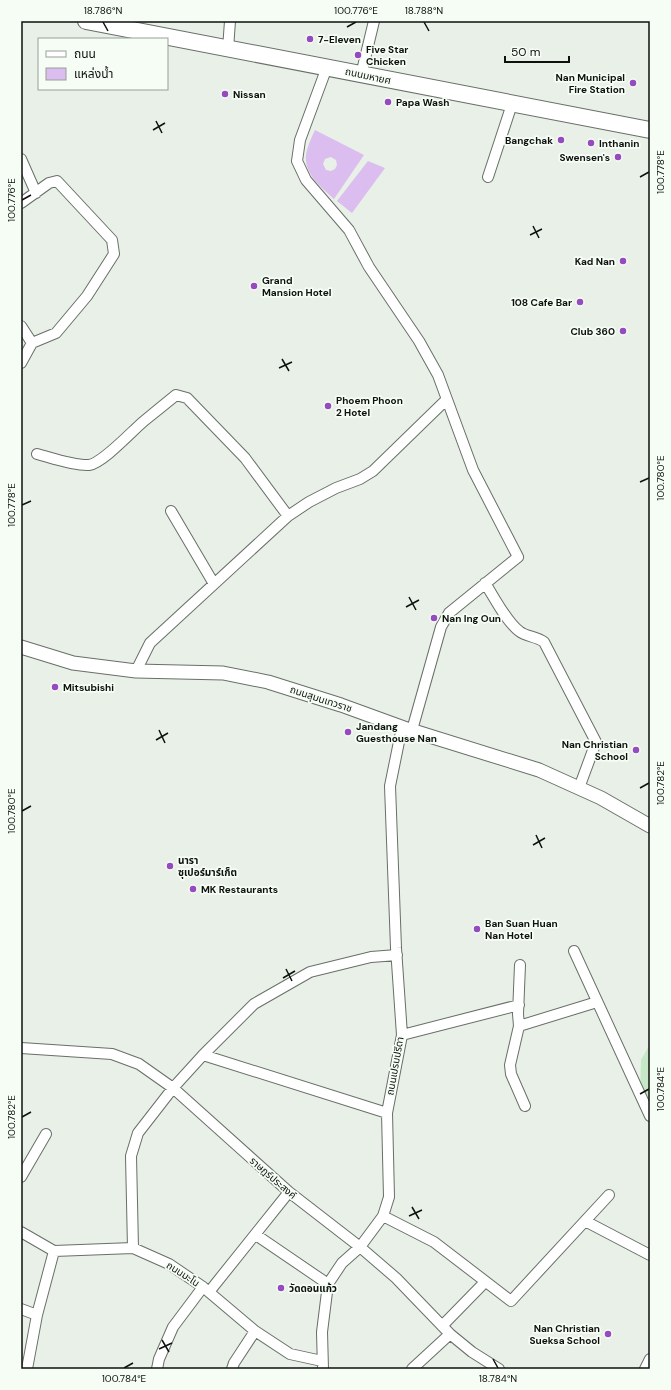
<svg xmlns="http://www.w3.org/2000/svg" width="671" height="1390" font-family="'DM Sans','Noto Sans Thai',sans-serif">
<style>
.green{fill:#c7e8c7}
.water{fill:#dbbdef;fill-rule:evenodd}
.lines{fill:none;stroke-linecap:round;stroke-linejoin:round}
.minor-casing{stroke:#686f68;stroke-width:12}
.tertiary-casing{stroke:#686f68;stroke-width:15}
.primary-casing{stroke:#686f68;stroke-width:18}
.minor{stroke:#fff;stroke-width:10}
.tertiary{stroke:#fff;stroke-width:13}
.primary{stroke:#fff;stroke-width:16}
.ticks{fill:none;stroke:#0e110e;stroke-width:1.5}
.poi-dot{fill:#954bbe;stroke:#f5fdf5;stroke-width:1.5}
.labels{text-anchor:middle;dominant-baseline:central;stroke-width:3.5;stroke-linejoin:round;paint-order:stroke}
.poi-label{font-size:10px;font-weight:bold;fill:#0e110e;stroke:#f5fdf5;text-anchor:start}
.street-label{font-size:10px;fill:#0e110e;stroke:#f5fdf5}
.neatline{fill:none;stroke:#0e110e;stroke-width:1.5}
.ticks-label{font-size:10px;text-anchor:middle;fill:#0e110e}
</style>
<rect width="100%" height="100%" fill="#e8f0e8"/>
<path class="green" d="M 650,1044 L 650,1114 L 640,1092 L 641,1060 Z"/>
<path class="water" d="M 315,130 L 364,155 L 334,199 C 320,186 301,172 307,150 C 309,143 312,136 315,130 ZM 331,157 L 336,160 L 337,165 L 335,169 L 331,171 L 326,170 L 323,164 L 325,159 Z
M 368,161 L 385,168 L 352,213 L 337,201 Z"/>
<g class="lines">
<defs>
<path id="minor" d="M 228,49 L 230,21
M 327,67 L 300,140 L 297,161 L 306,180 L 349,230 L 369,267 L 419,341 L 438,375 L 473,470 L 518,557 L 449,613 L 441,627 L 412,730
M 361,75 L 374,21
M 21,159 L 36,193
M 488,177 L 512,104
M 21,203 L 49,183 L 57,181 L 112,240 L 114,254 L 87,296 L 56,333 L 32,343 L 21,363
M 21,326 L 32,343
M 37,454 C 52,458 74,466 89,465 C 103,463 132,431 144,421 C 155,412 165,404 176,395 L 187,398 L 245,458 L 288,516
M 171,511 L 214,584
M 485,583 C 494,597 506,621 519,631 C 526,637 536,636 544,642 L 596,742 L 579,788
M 136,671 L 150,643 L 288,516 L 309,502 L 336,488 L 360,479 L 373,471 L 446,400
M 574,951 L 650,1116
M 520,965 L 518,1014 L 519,1026 L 510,1065 L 511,1074 L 525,1106
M 519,1026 L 597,1002
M 402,1035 L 519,1005
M 21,1048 L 112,1054 L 139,1064 L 173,1088 L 289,1192 L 360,1247 L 396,1278 L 450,1334 L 472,1352 L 499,1369
M 203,1055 L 387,1113
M 21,1177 L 46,1134
M 383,1216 L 434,1242 L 511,1301 L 609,1195
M 585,1221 L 650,1255
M 21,1232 L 54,1251 L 133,1248 L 169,1264 L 203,1287 L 255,1331 L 290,1354 L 322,1361
M 256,1235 L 328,1284
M 133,1248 L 131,1156 L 138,1133 L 173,1088 L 203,1055 L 254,1004 L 310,972 L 371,957 L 397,955
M 209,1292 L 289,1192
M 21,1309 L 37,1315
M 442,1326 L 485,1282
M 27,1369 L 37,1315 L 54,1251
M 157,1369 L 159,1359 L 173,1327 L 203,1287
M 232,1369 L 234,1363 L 255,1331
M 323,1369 L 322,1332 L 328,1284 L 342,1263 L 360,1247 L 383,1216 L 389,1197 L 387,1113 L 402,1035 L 396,948 L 390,786 L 402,727
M 412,1369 L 450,1334
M 645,1369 L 650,1359"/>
<path id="tertiary" d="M 21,647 L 73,663 L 136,671 L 223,673 L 268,682 L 341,705 L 407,729 L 539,770 L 601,798 L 650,826"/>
<path id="primary" d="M 86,21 L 650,130"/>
</defs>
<use href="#minor" class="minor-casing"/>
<use href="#tertiary" class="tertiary-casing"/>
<use href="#primary" class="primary-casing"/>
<use href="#minor" class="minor"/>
<use href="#tertiary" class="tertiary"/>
<use href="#primary" class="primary"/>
</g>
<path class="ticks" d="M 103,22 L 108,31M 424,22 L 429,31M 347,27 L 356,22M 156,121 L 162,133M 153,130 L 165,123M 640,177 L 649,172M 22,200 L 31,195M 533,226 L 539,238M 530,235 L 542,229M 282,359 L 289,371M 279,368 L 292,362M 640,482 L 649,478M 22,505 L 31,501M 409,597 L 416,610M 406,607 L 419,600M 159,730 L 165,743M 156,740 L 168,733M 640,788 L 649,783M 22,811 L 31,806M 536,835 L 542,848M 533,845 L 545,838M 286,969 L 292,981M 283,978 L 295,971M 640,1094 L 649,1089M 22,1117 L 31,1112M 412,1207 L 419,1219M 409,1216 L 422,1210M 162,1340 L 169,1352M 159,1349 L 172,1343M 493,1359 L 498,1368M 124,1368 L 133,1363"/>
<g class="poi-dot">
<circle cx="310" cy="39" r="4"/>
<circle cx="358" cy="55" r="4"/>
<circle cx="633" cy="83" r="4"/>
<circle cx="225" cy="94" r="4"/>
<circle cx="388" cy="102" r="4"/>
<circle cx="561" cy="140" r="4"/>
<circle cx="591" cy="143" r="4"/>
<circle cx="618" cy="157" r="4"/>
<circle cx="623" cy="261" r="4"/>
<circle cx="254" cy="286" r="4"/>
<circle cx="580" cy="302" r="4"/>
<circle cx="623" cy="331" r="4"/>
<circle cx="328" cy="406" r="4"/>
<circle cx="434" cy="618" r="4"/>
<circle cx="55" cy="687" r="4"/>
<circle cx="348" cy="732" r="4"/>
<circle cx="636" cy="750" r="4"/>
<circle cx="170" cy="866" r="4"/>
<circle cx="193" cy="889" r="4"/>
<circle cx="477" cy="929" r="4"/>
<circle cx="281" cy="1288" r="4"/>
<circle cx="608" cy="1334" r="4"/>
</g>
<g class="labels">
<g class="poi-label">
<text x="318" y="39">7-Eleven</text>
<text x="366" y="49">Five Star<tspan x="366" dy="12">Chicken</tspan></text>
<text x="625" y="77" text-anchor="end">Nan Municipal<tspan x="625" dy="12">Fire Station</tspan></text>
<text x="233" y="94">Nissan</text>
<text x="396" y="102">Papa Wash</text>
<text x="553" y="140" text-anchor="end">Bangchak</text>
<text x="599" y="143">Inthanin</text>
<text x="610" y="157" text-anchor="end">Swensen's</text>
<text x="615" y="261" text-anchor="end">Kad Nan</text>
<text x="262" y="280">Grand<tspan x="262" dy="12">Mansion Hotel</tspan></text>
<text x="572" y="302" text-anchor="end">108 Cafe Bar</text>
<text x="615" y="331" text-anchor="end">Club 360</text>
<text x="336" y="400">Phoem Phoon<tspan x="336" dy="12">2 Hotel</tspan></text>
<text x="442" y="618">Nan Ing Oun</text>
<text x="63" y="687">Mitsubishi</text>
<text x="356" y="726">Jandang<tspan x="356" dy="12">Guesthouse Nan</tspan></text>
<text x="628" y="744" text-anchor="end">Nan Christian<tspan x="628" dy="12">School</tspan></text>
<text x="178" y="860">นารา<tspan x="178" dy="12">ซุเปอร์มาร์เก็ต</tspan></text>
<text x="201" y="889">MK Restaurants</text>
<text x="485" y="923">Ban Suan Huan<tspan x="485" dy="12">Nan Hotel</tspan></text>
<text x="289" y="1288">วัดดอนแก้ว</text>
<text x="600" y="1328" text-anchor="end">Nan Christian<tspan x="600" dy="12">Sueksa School</tspan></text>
</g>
<g class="street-label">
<text transform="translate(368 76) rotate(12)">ถนนมหายศ</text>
<text transform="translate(321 699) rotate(18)">ถนนสุมนเทวราช</text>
<text transform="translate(395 1066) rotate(-80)">ถนนเปรมปรีดา</text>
<text transform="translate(273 1178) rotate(41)">ราษฎร์ประสงค์</text>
<text transform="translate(183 1274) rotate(33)">ถนนมะโน</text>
</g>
</g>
<rect width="671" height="1390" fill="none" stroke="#f5fdf5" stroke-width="44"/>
<rect x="38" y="38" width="130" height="52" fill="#f5fdf5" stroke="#999f99"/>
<rect x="46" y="51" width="20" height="6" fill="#ffffff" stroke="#999f99"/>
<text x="74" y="58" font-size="12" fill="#0e110e">ถนน</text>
<rect x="46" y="68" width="20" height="12" fill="#dbbdef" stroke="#999f99"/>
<text x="74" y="78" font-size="12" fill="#0e110e">แหล่งน้ำ</text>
<path d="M505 56v6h64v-6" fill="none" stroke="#0e110e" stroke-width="2"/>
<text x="511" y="56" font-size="12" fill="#0e110e" stroke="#f5fdf5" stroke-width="3" paint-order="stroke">50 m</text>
<rect x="22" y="22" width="627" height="1346" class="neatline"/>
<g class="ticks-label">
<text x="103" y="14">18.786°N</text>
<text x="356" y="14">100.776°E</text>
<text x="424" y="14">18.788°N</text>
<text transform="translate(660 172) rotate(-90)" y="4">100.778°E</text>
<text transform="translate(11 200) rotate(-90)" y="4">100.776°E</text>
<text transform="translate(660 478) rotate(-90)" y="4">100.780°E</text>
<text transform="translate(11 505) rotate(-90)" y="4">100.778°E</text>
<text transform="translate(660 783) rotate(-90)" y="4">100.782°E</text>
<text transform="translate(11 811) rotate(-90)" y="4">100.780°E</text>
<text transform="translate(660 1089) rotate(-90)" y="4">100.784°E</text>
<text transform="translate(11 1117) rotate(-90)" y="4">100.782°E</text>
<text x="124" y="1382">100.784°E</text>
<text x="498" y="1382">18.784°N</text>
</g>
</svg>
